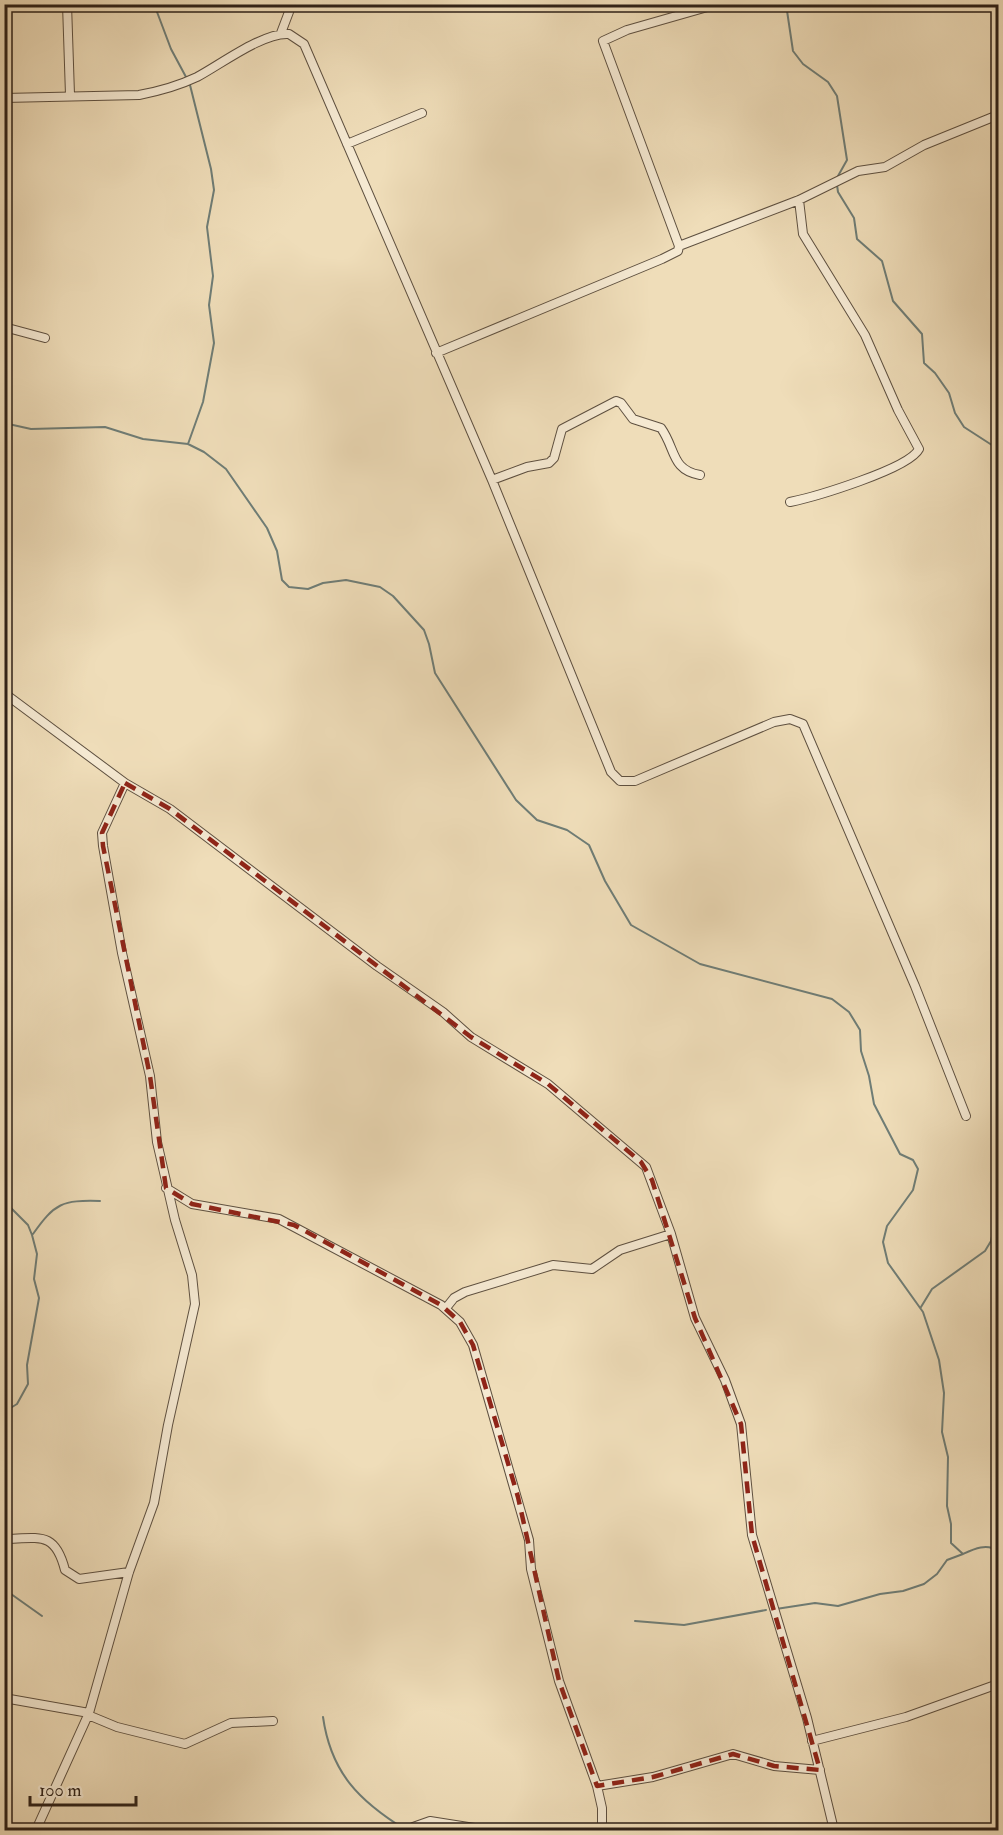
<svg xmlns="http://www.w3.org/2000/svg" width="1003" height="1835" font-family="'IM FELL Double Pica',serif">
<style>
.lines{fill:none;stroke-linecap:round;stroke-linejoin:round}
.stream{stroke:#6f7d76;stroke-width:2}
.street-casing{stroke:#5e5040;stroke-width:10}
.street{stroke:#f5e9d2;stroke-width:8}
.marked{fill:none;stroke:#8f2418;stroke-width:4.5;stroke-dasharray:12 8;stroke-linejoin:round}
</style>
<rect width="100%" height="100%" fill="#efddb9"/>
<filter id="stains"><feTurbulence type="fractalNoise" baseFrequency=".00333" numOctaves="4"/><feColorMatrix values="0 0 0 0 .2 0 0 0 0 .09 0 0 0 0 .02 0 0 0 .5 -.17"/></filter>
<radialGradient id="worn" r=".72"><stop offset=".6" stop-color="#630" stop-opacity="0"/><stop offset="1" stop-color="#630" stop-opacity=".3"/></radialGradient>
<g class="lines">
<path class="stream" d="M 154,4 L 171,49 L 186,77
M 786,4 L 793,51 L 803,64 L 828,82 L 837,96 L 847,160 L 838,176
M 837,185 L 838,192 L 854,218 L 857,239 L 882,261 L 893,301 L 922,334 L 924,363 L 935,373 L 949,393 L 955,413 L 964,427 L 998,449
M 4,423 L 31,429 L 105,427 L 143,439 L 188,444 L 204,452 L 226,469 L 267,528 L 277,551 L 282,580 L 289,587 L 308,589 L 323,583 L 346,580 L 380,587 L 393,596 L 424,630 L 429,644 L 435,673 L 516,800 L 537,820 L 567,830 L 589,845 L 605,881 L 631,925 L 700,964 L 832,999 L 849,1012 L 860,1030 L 861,1051 L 869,1076 L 874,1104 L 900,1154 L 913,1160 L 918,1169 L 913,1190 L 887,1226 L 883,1242 L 888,1263 L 923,1312 L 939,1360 L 944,1393 L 942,1432 L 948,1457 L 947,1506 L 951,1524 L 951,1543 L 963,1554 C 974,1549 987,1543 998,1551
M 188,444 L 203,402 L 214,343 L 209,305 L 213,276 L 207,227 L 214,190 L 211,169 L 190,85
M 4,1188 L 10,1207 L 28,1225 L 32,1235 L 37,1254 L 34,1279 L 39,1298 L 27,1365 L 28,1384 L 17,1404 L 4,1412
M 33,1234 C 55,1203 62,1200 100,1201
M 921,1307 L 932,1289 L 985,1251 L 991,1241 L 998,1210
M 4,1589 L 42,1616
M 776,1609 L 815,1603 L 838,1606 L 880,1594 L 903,1591 L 924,1584 L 937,1574 L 947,1560 L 963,1554
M 635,1621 L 684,1625 L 766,1610
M 323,1717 C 331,1773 359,1801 406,1830"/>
<defs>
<path id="street" d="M 67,4 L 70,95
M 281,33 L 292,4
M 4,98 L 139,95 C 160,91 178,86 197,77 C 220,65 263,32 289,34 L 304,44 L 492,480 L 611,772 L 620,781 L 635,781 L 774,722 L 790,719 L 803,724 L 915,986 L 966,1116
M 347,144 L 422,113
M 679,246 L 603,41 L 627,30 L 718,4
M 4,327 L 45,338
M 436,353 L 662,259 L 678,251 L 679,246 L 799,200 L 858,171 L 885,167 L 924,145 L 998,115
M 492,480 L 527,467 L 549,463 L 554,458 L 562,429 L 616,401 L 621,403 L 633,419 L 661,428 C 676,449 671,470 700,475
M 790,502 C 814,497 909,469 919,449 L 898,410 L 865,335 L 803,234 L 799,200
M 4,693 L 125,783 L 170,809 L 377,966 L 443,1012 L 471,1037 L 548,1084 L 646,1167 L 671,1234 L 695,1318 L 725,1380 L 741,1424 L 752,1535 L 807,1718 L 834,1830
M 166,1188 L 192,1204 L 279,1219 L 441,1305 L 460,1322 L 473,1345 L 529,1540 L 531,1569 L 559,1681 L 597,1786 L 653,1777 L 733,1754 L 774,1766 L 820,1770
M 446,1308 L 454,1298 L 465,1292 L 553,1265 L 592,1269 L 620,1250 L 671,1234
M 4,1539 C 40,1538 55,1531 65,1570 L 79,1579 L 129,1572
M 4,1698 L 89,1713 L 129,1572 L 154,1503 L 168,1425 L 195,1304 L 192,1275 L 175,1220 L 157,1142 L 150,1076 L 122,953 L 103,846 L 102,833 L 125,783
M 88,1715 L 117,1727 L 185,1744 L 231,1723 L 273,1721
M 812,1741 L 906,1717 L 998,1684
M 597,1786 L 602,1808 L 602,1830
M 413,1827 L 430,1821 L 487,1830
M 36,1830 L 89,1713"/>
</defs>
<use href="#street" class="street-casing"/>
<use href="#street" class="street"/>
</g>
<path class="marked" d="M 125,783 L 170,809 L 471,1037 L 548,1084 L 641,1162 L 652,1180 L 695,1318 L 741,1424 L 752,1535 L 820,1770 L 774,1766 L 733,1754 L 653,1777 L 597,1786 L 559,1681 L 518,1497 L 473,1345 L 460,1322 L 441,1305 L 294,1225 L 192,1204 L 166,1188 L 150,1076 L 103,846 L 102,833 Z"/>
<rect width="1003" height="1835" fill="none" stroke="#efddb9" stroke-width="24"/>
<rect x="6" y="6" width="991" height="1823" fill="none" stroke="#2e2118" stroke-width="3"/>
<rect x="12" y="12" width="979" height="1811" fill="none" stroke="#2e2118" stroke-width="1.5"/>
<path d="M30 1796v9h106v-9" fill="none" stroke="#2e2118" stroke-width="3"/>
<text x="39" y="1796" font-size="18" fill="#2e2118" stroke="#f5e9d2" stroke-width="4.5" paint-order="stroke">100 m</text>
<rect width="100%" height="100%" filter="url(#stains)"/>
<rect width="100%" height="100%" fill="url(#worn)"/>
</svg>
